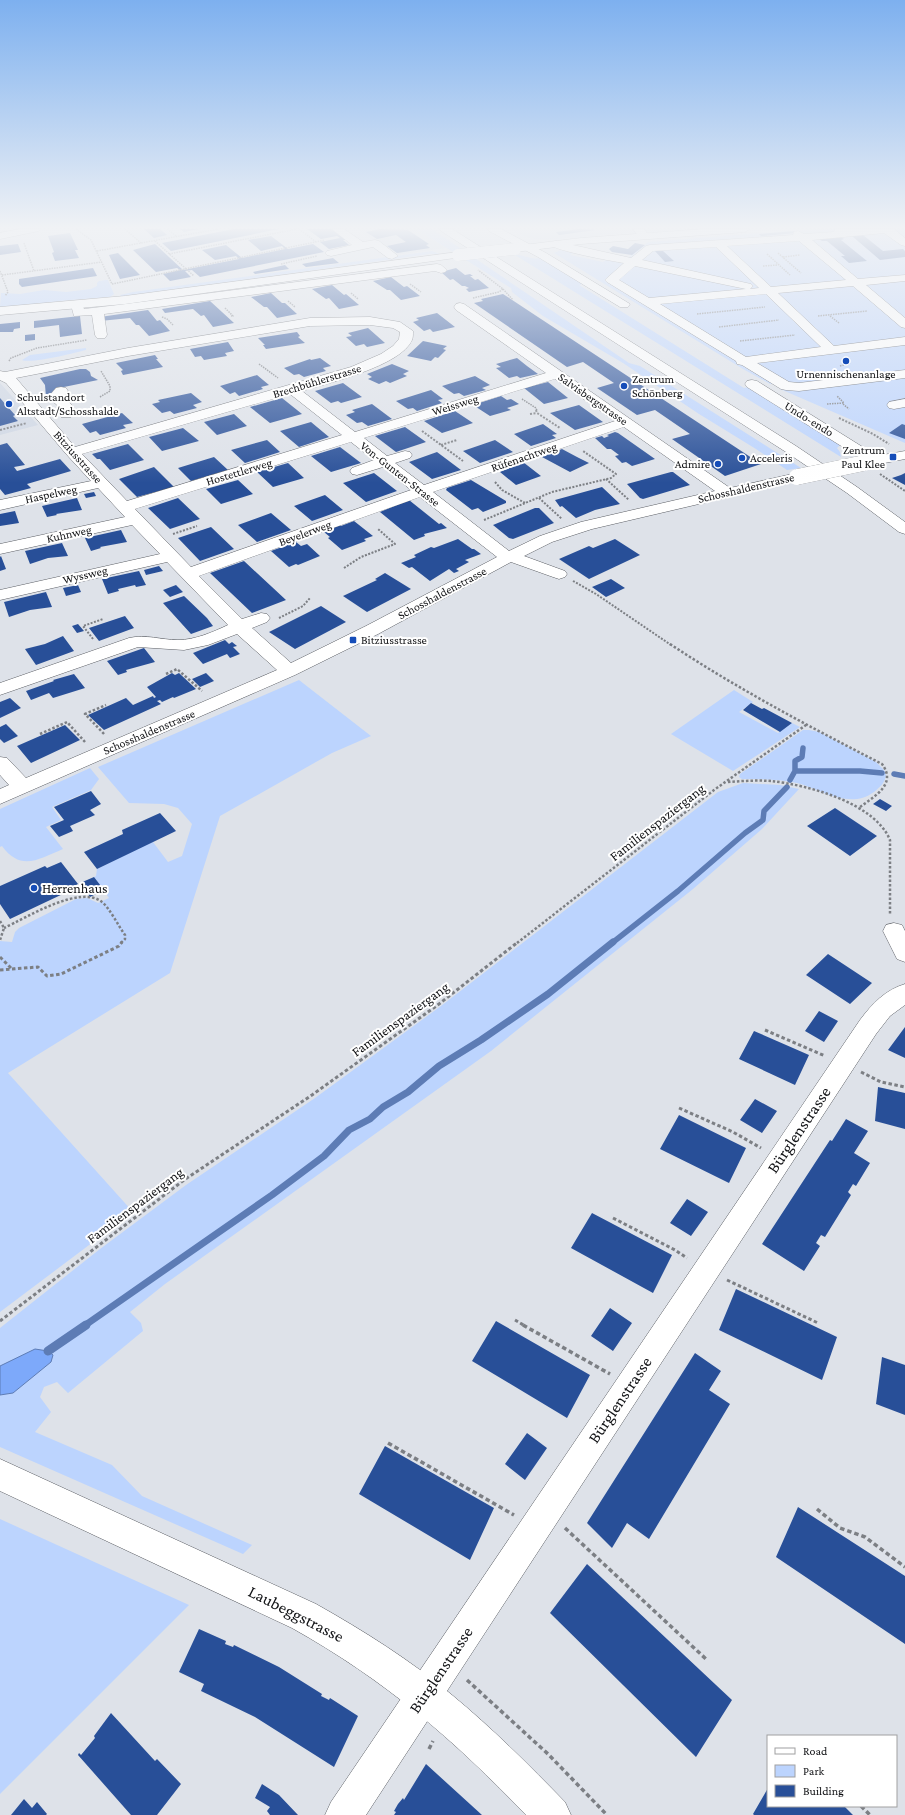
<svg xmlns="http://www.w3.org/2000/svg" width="905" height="1815" font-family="'Crimson Pro',serif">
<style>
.built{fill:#cfd7e4}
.green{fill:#bcd4fe}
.water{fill:#7da9fa;stroke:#5d7cb5}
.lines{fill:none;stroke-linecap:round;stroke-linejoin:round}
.stream-far2{stroke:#5d7cb5;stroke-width:5.5}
.stream-far1{stroke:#5d7cb5;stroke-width:7}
.stream{stroke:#5d7cb5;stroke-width:9}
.building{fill:#284f98}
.minor-casing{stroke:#5c5f65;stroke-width:1}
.major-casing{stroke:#5c5f65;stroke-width:1}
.highway-casing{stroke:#5c5f65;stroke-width:1}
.path-far4{stroke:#7c7f84;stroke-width:1.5;stroke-dasharray:1.5 1;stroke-linecap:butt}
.path-far3{stroke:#7c7f84;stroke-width:2;stroke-dasharray:2 1.5;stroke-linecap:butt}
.path-far2{stroke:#7c7f84;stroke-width:2.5;stroke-dasharray:2.5 2;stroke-linecap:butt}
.path-far1{stroke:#7c7f84;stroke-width:3;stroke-dasharray:3.5 2.5;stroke-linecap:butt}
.path{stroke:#7c7f84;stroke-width:3.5;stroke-dasharray:4.5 3;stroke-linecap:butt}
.minor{fill:#fff;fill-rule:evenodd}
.major{fill:#fff;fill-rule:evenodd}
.highway{fill:#fff;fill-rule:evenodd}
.minor-bridge-casing{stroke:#5c5f65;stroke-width:16;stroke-linecap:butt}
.major-bridge-casing{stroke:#5c5f65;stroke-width:12;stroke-linecap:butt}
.minor-bridge{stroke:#fff;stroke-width:16}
.major-bridge{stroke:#fff;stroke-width:12}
.poi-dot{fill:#154db9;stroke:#fff;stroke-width:1.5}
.labels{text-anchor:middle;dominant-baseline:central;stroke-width:4;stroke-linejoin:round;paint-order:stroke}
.far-poi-label{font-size:12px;fill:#111215;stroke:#fff;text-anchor:start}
.far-street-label{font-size:12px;fill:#111215;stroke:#fff}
.street-label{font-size:14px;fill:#111215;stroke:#fff}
.poi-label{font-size:14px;fill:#111215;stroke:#fff;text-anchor:start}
.near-street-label{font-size:17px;fill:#111215;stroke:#fff}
</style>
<rect width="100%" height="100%" fill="#dee2e9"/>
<path class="built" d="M 127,229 L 165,229 L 173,236 L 142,242 Z
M 357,229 L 416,229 L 446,248 L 395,255 Z
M 510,229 L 722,229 L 662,233 L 645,231 L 544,240 L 529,238 Z
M 0,383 L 38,425 L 0,435 Z"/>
<path class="green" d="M 416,229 L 432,229 L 629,363 L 640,366 L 801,468 L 787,470 L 756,449 L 699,414 L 623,363 L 543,316 L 512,292 L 511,288 Z
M 813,229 L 905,229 L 905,443 L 780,389 L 780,386 L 775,383 L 770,384 L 743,369 L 554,253 L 561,250 L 573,253 L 570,255 L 603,262 L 606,260 L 621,263 L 648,242 Z
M 432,251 L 440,254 L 430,254 L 122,297 L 120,295 L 133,292 Z
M 515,255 C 526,255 530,260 541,258 L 583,284 L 579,285 L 744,388 L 748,387 L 840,445 L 837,448 L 840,452 L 841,457 Z
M 106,280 L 108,280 L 114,294 L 110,297 L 70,300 L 0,308 L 1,293 L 20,294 L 44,290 L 66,292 L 91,289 L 97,286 L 97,283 L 99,281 Z
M 86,348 L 86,350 C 73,353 33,364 22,360 L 30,355 Z
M 299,680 L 371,736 L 332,753 L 220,816 L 170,973 L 8,1073 L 133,1212 L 0,1312 L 0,941 L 12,942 L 15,932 L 19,928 L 76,899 L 87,898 L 98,903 L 109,898 L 94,877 L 96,876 L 97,869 L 147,844 L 153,842 L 168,862 L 182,856 L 192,824 L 178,808 L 164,804 L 129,803 L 98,767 Z
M 734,690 L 753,702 L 739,712 L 778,733 L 792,723 L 800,727 L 733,771 L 671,734 Z
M 803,730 L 809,730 L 819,732 L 876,762 L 884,770 L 886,775 C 885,783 880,787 874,792 C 849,810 823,790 797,783 C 780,779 760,779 742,779 L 739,777 L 740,774 Z
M 90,768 L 99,779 L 91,790 L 52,807 L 61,820 L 46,827 L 63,849 C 39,859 21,872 2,846 L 0,847 L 0,809 Z
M 743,783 L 780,785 L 799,789 L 762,829 L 693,889 L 491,1051 L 165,1284 L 130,1312 L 141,1323 L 143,1331 L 68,1393 L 57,1382 L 44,1387 L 40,1397 L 51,1412 L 35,1432 L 112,1465 L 142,1496 L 252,1545 L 243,1554 L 0,1447 L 0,1395 L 13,1393 L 51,1362 L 11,1361 L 0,1366 L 0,1328 L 100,1249 L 186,1185 L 315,1098 L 441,1006 L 718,792 Z
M 0,1519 L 189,1605 L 0,1794 Z"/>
<path class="water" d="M 35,1349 L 48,1351 L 53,1355 L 51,1362 L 13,1393 L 0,1395 L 0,1366 Z"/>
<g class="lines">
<path class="stream-far2" d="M 795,771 L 860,771 L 882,773
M 894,774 L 905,776
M 790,780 L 795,771 L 795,761 L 802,757 L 803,748
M 612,943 L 678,891 L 745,833 L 763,820 L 764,811 L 787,787"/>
<path class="stream-far1" d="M 84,1326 L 272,1195 L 324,1156 L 349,1130 L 370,1119 L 383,1107 L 408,1092 L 439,1066 L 481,1040 L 548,994 L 613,942"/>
<path class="stream" d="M 48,1351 L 86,1325"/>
</g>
<path class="building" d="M 144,229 L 160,229 L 167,235 L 154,238 Z
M 180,229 L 199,229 L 184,232 Z
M 234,229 L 279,229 L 171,251 L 162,243 Z
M 307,229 L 331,229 L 346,240 L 343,240 L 349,245 L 329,249 L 320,242 L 340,238 L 337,236 L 321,239 Z
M 380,229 L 408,230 L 429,244 L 426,245 L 430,248 L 397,253 L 387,246 L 406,242 L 396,235 L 377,239 L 366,232 Z
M 579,229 L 596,230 L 559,235 L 556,232 Z
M 794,231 L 796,233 L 761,236 L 759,234 Z
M 70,233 L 78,250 L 75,250 L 79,258 L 55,261 L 52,253 L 54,252 L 48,236 Z
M 863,235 L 883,251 L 903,249 L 905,251 L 905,257 L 880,260 L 852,236 Z
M 271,236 L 288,249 L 313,244 L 324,252 L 200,277 L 192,270 L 185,271 L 191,277 L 170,281 L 163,274 L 180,270 L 177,268 L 156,272 L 133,250 L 155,244 L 183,270 L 239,259 L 236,256 L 215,260 L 202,250 L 226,245 L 242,258 L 285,249 L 282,246 L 261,251 L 248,240 Z
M 841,237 L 844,239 L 841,240 L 867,261 L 849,263 L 841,256 L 845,256 L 827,241 L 822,241 L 819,239 Z
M 635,243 L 645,245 L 632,255 L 612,252 L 609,249 L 613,246 L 628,249 Z
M 18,244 L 21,252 L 0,255 L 0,246 Z
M 655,251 L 663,251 L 674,261 L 665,262 Z
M 118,253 L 140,275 L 120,279 L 109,255 Z
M 333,258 L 339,263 L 306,267 L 302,264 Z
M 285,265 L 289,269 L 255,274 L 253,272 Z
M 93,268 L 97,276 L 22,287 L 19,284 L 19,279 Z
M 456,268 L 465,275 L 470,274 L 473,276 L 470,276 L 475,280 L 478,279 L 489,288 L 469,292 L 466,289 L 469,288 L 465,286 L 462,286 L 453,279 L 450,280 L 441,272 Z
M 391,277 L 404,287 L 407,286 L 420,296 L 401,300 L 390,290 L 387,290 L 373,281 Z
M 332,285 L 344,295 L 346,294 L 359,305 L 339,309 L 329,298 L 326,299 L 312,289 Z
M 271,293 L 282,303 L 285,303 L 297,314 L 277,318 L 267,307 L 264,307 L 251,297 Z
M 503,294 L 761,464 L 725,476 L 672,439 L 690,434 L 655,410 L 637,415 L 597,388 L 614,383 L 583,362 L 567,367 L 474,303 L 483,301 L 481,299 Z
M 210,301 L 234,323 L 213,327 L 204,315 L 201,316 L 193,309 L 165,313 L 162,309 Z
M 148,310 L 157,321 L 160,320 L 170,331 L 149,336 L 139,325 L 136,325 L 130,318 L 100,321 L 100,317 Z
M 437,313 L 455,327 L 433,332 L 430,329 L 424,331 L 413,322 L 419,320 L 416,318 Z
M 80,316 L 82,334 L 60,337 L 59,325 L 34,328 L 34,321 Z
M 20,322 L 20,328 L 14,329 L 13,332 L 0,332 L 0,324 Z
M 368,328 L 385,343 L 367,347 L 364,344 L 356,346 L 346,337 L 352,336 L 348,333 Z
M 297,332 L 300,336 L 298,337 L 305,343 L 266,349 L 263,345 L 265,345 L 258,338 Z
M 35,334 L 35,340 L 25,341 L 25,335 Z
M 423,341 L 447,346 L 443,349 L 446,350 L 438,358 L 435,357 L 431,361 L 407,356 Z
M 228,342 L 234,351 L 225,353 L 227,356 L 204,360 L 201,356 L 195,357 L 190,349 Z
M 155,355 L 158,359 L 156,359 L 163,367 L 123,375 L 121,371 L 123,370 L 116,363 Z
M 320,358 L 331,366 L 323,368 L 326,371 L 304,377 L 299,374 L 294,375 L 284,368 L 310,359 L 311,360 Z
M 517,358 L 527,366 L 538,374 L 520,378 L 517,376 L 509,378 L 496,368 L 501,367 L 496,364 Z
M 392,364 L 409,371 L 403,374 L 407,376 L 390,383 L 386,381 L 379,384 L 368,379 L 372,377 L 367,374 Z
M 80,369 L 86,369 L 90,372 L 91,376 L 98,380 L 59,388 L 51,397 L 46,397 L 45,385 L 40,378 Z
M 257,375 L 269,385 L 261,387 L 263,389 L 239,396 L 235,392 L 230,394 L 220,386 Z
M 475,376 L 490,385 L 482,388 L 486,390 L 464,396 L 459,393 L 454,394 L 442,386 Z
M 548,382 L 568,398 L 544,404 L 524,388 Z
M 343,383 L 362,397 L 341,403 L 338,401 L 331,403 L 315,391 Z
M 431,390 L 443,399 L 438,400 L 442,403 L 417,411 L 413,408 L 408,409 L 396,401 Z
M 191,393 L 202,402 L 193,405 L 197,408 L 174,414 L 170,411 L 162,413 L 152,404 L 160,402 L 158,400 Z
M 501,396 L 507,400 L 511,399 L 519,404 L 507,408 L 511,410 L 490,416 L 473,405 Z
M 0,398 L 15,415 L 13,416 L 18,421 L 0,426 Z
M 282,398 L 302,414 L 270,423 L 250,407 Z
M 372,404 L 392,419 L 368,426 L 362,422 L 357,423 L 346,415 L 355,412 L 352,410 Z
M 579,405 L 603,422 L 575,430 L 550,413 Z
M 455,411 L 473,423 L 442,433 L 424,421 Z
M 122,413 L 133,423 L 123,425 L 126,428 L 100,435 L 96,431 L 90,433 L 82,424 Z
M 234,414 L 247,426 L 217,435 L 204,422 Z
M 311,422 L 329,437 L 299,447 L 280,431 Z
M 543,424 L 557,434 L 552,435 L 556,438 L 531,446 L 514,434 Z
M 902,424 L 905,425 L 905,439 L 889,433 Z
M 405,427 L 426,442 L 396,452 L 375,436 Z
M 183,428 L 199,441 L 162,451 L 149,437 Z
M 615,432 L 618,433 L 655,459 L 632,466 L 626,462 L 622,463 L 615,456 L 619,455 L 611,449 L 607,449 L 595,438 L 602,436 L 604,438 L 609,436 L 607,435 Z
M 267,440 L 280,452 L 245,463 L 231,450 Z
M 495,440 L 513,452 L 480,463 L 463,451 Z
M 7,443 L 25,465 L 14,467 L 17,471 L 60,459 L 71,471 L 27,484 L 31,488 L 5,495 L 0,489 L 0,445 Z
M 128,444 L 144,460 L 110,470 L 100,459 L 97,459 L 92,454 Z
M 340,447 L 361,463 L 331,472 L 311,456 Z
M 562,449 L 577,457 L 589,463 L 570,472 L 542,457 Z
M 437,452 L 461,470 L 432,479 L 409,462 Z
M 214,457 L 228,470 L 191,481 L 178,468 Z
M 523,462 L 541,476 L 516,485 L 500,472 Z
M 288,463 L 304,478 L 273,487 L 257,472 Z
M 154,467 L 174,487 L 137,497 L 119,479 Z
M 671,472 L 673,472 L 690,485 L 643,499 L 640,498 L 627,484 Z
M 374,473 L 397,491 L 366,502 L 343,483 Z
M 905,473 L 905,485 L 892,478 L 901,475 Z
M 238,480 L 253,494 L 221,504 L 206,489 Z
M 471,480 L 506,501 L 506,503 L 483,512 L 478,508 L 472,510 L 446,490 L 447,488 Z
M 602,487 L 620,504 L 595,510 L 576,518 L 562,506 L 560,507 L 555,500 Z
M 94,492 L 96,496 L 86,498 L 84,494 Z
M 325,495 L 343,510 L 312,521 L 294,506 Z
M 77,498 L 82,510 L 56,514 L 57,515 L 47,517 L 42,506 Z
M 178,498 L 200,519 L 170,529 L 148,508 Z
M 409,500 L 439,524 L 441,523 L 447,528 L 424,534 L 425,536 L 414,540 L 380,512 Z
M 535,508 L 539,508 L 554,523 L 513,539 L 509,538 L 493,525 Z
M 15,511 L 19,523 L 0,526 L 0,514 Z
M 271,513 L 291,530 L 257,542 L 238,525 Z
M 354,521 L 373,536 L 364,539 L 366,541 L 342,550 L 328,538 L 330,537 L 324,532 L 339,524 L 341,526 Z
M 211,527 L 234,549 L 200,561 L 178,538 Z
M 121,530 L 127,542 L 100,547 L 101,548 L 91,551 L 85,538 Z
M 458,539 L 472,549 L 474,549 L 481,554 L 465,560 L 469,562 L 456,569 L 459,571 L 454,573 L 449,569 L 430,581 L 412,567 L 409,568 L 401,563 L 416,557 L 414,555 L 431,547 L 434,548 Z
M 615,539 L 640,555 L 589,579 L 559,559 L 589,546 L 593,548 Z
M 296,542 L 301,546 L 307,544 L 320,556 L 298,565 L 296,564 L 289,567 L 271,551 Z
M 62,543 L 68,556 L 48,558 L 30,564 L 25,551 Z
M 1,556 L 6,569 L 0,571 L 0,557 Z
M 244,561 L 286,600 L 252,613 L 210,573 Z
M 159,566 L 163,571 L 146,575 L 144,570 Z
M 139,571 L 146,585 L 136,587 L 135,585 L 118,589 L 119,591 L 108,594 L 102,579 Z
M 385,573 L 411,589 L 367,612 L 343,596 L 377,580 L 375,579 Z
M 611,579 L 625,588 L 606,597 L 592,587 Z
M 78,585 L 81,592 L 66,596 L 63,588 Z
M 176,585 L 183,592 L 170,597 L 163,590 Z
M 46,592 L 52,607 L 30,610 L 9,617 L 4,602 Z
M 184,596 L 207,618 L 213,626 L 191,634 L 163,603 Z
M 321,606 L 346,622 L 295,649 L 269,632 Z
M 125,616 L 134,628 L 99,641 L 89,628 Z
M 78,624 L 84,631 L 77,633 L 72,626 Z
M 63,636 L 74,651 L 36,665 L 25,649 L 45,644 Z
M 225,640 L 229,644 L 232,642 L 237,646 L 233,647 L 240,654 L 230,658 L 227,654 L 203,664 L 193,653 Z
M 144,648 L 155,662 L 126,670 L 127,672 L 118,675 L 107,661 Z
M 172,673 L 175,675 L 179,673 L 196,689 L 174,698 L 173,697 L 162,702 L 160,700 L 157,701 L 161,704 L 104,730 L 88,715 L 126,698 L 133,705 L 153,696 L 154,698 L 156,697 L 147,687 Z
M 206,673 L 214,681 L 200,687 L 192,679 Z
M 74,674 L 85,688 L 53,698 L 49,693 L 31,700 L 26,691 L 54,681 L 53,680 Z
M 10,698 L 21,708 L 0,718 L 0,702 Z
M 751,703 L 762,709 L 764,708 L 792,723 L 780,732 L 743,710 Z
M 6,724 L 18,736 L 4,743 L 0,739 L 0,727 Z
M 65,725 L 80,740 L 31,763 L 17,746 Z
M 91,791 L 101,804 L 90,810 L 95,815 L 70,826 L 73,831 L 59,837 L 50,826 L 64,820 L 54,807 Z
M 880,799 L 892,806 L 886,811 L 873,804 Z
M 835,808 L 877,836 L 850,856 L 807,826 Z
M 160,813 L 176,831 L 97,869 L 84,852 L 123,834 L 122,830 Z
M 61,862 L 78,884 L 64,891 L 65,893 L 10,919 L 0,904 L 0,886 L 45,866 L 47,868 Z
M 94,877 L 104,890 L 90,897 L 80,883 Z
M 828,954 L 872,983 L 850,1004 L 806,975 Z
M 819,1011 L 838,1021 L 824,1042 L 805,1031 Z
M 905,1027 L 905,1058 L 888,1050 Z
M 754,1031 L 809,1055 L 795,1085 L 739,1059 Z
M 878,1087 L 905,1093 L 905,1129 L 875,1121 Z
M 755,1099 L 777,1111 L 762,1133 L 740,1120 Z
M 679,1115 L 746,1148 L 729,1183 L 660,1149 Z
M 846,1119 L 868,1131 L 854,1153 L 870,1163 L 856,1186 L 853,1184 L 848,1192 L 851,1195 L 825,1237 L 821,1235 L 816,1243 L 820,1246 L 804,1271 L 762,1244 L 830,1140 L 832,1141 Z
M 687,1199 L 708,1212 L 691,1236 L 670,1223 Z
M 592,1213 L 672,1255 L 653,1293 L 571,1248 Z
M 736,1289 L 837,1337 L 822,1380 L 719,1330 Z
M 610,1308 L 632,1323 L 613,1351 L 591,1336 Z
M 496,1321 L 590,1375 L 567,1418 L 472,1361 Z
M 695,1353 L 721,1371 L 709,1390 L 730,1404 L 649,1539 L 627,1523 L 612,1548 L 587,1523 Z
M 882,1357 L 905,1365 L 905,1415 L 876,1404 Z
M 527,1433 L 547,1448 L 525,1480 L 505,1464 Z
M 385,1446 L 494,1508 L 470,1560 L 359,1494 Z
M 798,1507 L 905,1576 L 905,1644 L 776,1557 Z
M 587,1564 L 732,1700 L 696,1757 L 550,1613 Z
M 199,1629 L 226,1641 L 225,1644 L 233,1647 L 234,1645 L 279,1667 L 322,1694 L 321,1696 L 329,1700 L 330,1698 L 358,1716 L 334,1767 L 255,1717 L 201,1691 L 204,1684 L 179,1672 Z
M 111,1713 L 155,1761 L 157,1759 L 181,1784 L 157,1815 L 131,1815 L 78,1755 L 79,1753 L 81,1755 L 95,1738 L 94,1736 Z
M 426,1764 L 482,1815 L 394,1815 L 396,1812 L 394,1811 L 398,1804 L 403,1798 L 404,1800 Z
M 262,1784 L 279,1795 L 298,1815 L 270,1815 L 267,1811 L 270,1807 L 255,1798 Z
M 768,1788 L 768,1806 L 844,1806 L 853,1815 L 754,1815 L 753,1814 Z
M 24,1799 L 32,1808 L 37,1802 L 47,1814 L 46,1815 L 11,1815 Z"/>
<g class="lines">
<defs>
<path id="minor" d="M 20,229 L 40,229 L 39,231 L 0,239 L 0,233 Z
M 332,229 L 344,229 L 363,242 L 375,240 L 379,241 L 398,256 L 392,259 L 388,258 L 373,247 L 331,256 L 327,255 L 325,253 L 327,251 L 352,245 Z
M 488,229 L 501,229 L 546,253 L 630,304 L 628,307 L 620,307 L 538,257 L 489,231 Z
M 633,229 L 644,229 L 649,236 L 644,239 L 640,238 Z
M 835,229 L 895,229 L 895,230 L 905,238 L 905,246 L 901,245 L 884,233 L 812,240 L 858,279 L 905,275 L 905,281 L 866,285 L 905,318 L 905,328 L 901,327 L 853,286 L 778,293 L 834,346 L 905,337 L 905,345 L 757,363 L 789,382 L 799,383 L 905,370 L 905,378 L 799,391 L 786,390 L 781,389 L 742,365 L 737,364 L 736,361 L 607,282 L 605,280 L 607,278 L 624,263 C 612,261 555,251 549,244 L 555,241 L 631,258 L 646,246 L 650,245 L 793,235 L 794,232 L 798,231 L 804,234 L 834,232 ZM 799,241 L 846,280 L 771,287 L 727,246 ZM 716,247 L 759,288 L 750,289 L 753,286 L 751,284 L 642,260 L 653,251 ZM 635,266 L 746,289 L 649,298 L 619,280 ZM 766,294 L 821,347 L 746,357 L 660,304 Z
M 437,264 L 441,265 L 447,270 L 445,272 L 441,273 L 435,271 L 104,314 L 107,335 L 105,338 L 97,338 L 95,335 L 92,315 L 74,316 L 71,305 L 73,302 L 81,302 L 84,309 L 118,305 Z
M 460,303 L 464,304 L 730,488 L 797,473 L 802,474 L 804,477 L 802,480 L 797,481 L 592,529 L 552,542 L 524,556 L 565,571 L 567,574 L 565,577 L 559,579 L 553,577 L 511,562 L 378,634 L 295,675 L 0,804 L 0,789 L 9,785 L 0,775 L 0,757 L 7,758 L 26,778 L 277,670 L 237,634 L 208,645 L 184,650 L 138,647 L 0,695 L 0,683 L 129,638 C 146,634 161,640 178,640 C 195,640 213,632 228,625 L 167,562 L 0,600 L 0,590 L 160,554 L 132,525 L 0,554 L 0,544 L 125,517 L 98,488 L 0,510 L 0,500 L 91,481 L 67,455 L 6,383 L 0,380 L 0,371 L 5,372 L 128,348 L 310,318 L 370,317 L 400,322 L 413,331 C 413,334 413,338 412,340 C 401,366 328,383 302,391 L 355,432 L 546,373 L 456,310 L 454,307 L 456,304 ZM 370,325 L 393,328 L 400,332 L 399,339 L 393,346 L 381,354 L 351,367 L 75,447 L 16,378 L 128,356 L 310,326 ZM 555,379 L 615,421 L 424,485 L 395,463 L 410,458 L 412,455 L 410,452 L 405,451 L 387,456 L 364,438 ZM 290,394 L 342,435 L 127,501 L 82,454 ZM 624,427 L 715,491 L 581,522 L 540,536 L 509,551 L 433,492 ZM 351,442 L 374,460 L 352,468 L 350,471 L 352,474 L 357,475 L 383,467 L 411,490 L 191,567 L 135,509 ZM 420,497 L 497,557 L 366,626 L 291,663 L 252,628 L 267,622 L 270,618 L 267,614 L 261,613 L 242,619 L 199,576 Z
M 752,380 L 757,381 L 877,456 L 905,451 L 905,459 L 864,467 L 859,466 L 857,463 L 862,459 L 747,387 L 745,384 L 747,381 Z
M 61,387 L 66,388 L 68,391 L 63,397 L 72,405 L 73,414 L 71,417 L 61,417 L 58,406 L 48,397 L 56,388 Z
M 905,399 L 905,407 L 894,409 L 889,408 L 887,405 L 889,402 Z
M 894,923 L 902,925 L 905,931 L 905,962 L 897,959 L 883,931 L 886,925 Z
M 905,984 L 905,1005 L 890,1016 L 876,1034 L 366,1815 L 325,1815 L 331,1802 L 860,1020 C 872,1004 885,990 905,984 Z"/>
<path id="major" d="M 705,229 L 750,229 L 745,232 L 581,244 L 515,252 L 509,249 L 515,246 L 581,238 Z
M 458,252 L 464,255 L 462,257 L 125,304 L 0,315 L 0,307 L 125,296 Z
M 0,1459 L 316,1604 C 364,1631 410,1660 452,1695 C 492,1728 529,1765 565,1802 L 571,1815 L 526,1815 C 453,1739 385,1680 292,1628 L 0,1491 Z"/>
<path id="highway" d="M 440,229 L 452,229 L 796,446 L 857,487 L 905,522 L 905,534 L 899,532 L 847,493 L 786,452 L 441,231 Z"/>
</defs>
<use href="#minor" class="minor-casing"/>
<use href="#major" class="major-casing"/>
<use href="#highway" class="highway-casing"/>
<path class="path-far4" d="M 76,229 L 91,240 L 112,284
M 125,229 L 141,243
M 167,229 L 176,236
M 299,229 L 316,242
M 155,241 L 194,276
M 24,243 L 34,271
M 97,251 L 218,229
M 778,253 L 801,273
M 169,254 L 297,229
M 767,254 L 790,275
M 783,257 L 800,255
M 281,264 L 317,256
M 763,266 L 778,265
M 0,271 L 8,292 L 5,296
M 2,275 L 102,262
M 112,284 L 325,240
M 410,284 L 421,292
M 503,289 L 513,300
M 351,293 L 358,299
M 473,298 L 499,292 L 503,289 L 478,270
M 288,301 L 295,307
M 225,308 L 233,316 L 231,316
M 697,314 L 765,307
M 818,316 L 867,311
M 830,316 L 839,323
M 162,317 L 167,319 L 173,325
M 719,327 L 779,320
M 740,341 L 795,335
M 9,361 L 11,358 L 37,348 L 87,340
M 259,364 L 278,378
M 840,366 L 850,363
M 100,397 L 110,391 L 110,386 L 101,371
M 522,399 L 536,408 L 537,411
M 827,404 L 844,403 L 837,396
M 843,404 L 849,409"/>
<path class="path-far3" d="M 536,410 L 537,413 L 560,428
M 530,414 L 537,413
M 839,418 L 873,434 L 889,444
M 0,430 L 27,423
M 422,431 L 463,461
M 441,445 L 457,440
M 880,474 L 905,491
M 606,479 L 629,500
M 495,482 L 502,490 L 525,503
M 539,498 L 562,519
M 484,520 L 552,492 L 611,478 L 616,474 L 583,451
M 173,534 L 197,526
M 344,568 L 361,557 L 395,544 L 378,529
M 573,581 L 596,594 L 671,645
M 279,618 L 303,606 L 310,598
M 93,639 L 83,626 L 103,619"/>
<path class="path-far2" d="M 670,644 C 738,689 810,727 882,764 C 897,784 875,796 860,807
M 166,674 L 177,669 L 202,691
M 40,734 L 67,722 L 85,742
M 104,734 L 85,714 L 106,705
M 728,782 C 742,781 757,780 771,781 C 808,785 875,803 890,840 L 890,914
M 0,921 L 4,928 L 0,940
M 4,928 C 26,918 80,884 102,902 C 109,907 119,927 125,935 L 125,939 L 121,943
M 517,943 L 714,790 L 806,725"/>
<path class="path-far1" d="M 0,957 L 11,968 L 15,969
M 0,970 L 38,967 L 47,976 L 61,974 L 119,946 L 122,942
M 765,1030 L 825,1056
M 861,1072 L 881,1082 L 905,1087
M 679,1108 L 733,1132 L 761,1148
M 613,1218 L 675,1250 L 687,1258
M 727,1280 L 818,1323
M 515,1320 L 525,1326
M 0,1321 L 184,1180 L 312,1095 L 439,1004 L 518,942"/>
<path class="path" d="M 523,1325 L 610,1374
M 388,1443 L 514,1515
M 817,1509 L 840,1528 L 865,1537 L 905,1567
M 565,1528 L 706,1659
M 467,1680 L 548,1754 L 607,1815
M 429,1749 L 433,1741
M 861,1806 L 870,1815"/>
<use href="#minor" class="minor"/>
<use href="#major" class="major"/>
<use href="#highway" class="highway"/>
<defs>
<path id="minor-bridge" d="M 797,477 L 864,463"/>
<path id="major-bridge" d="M 458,255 L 515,249"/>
</defs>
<use href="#minor-bridge" class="minor-bridge-casing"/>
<use href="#major-bridge" class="major-bridge-casing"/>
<use href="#minor-bridge" class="minor-bridge"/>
<use href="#major-bridge" class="major-bridge"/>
</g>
<linearGradient id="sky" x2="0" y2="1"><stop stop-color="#7db0ef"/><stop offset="0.47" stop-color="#f0f2f5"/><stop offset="1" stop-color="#f0f2f5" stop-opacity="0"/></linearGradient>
<rect width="905" height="483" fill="url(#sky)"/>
<g class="poi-dot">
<circle cx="846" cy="361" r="4"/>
<circle cx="624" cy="386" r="4"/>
<circle cx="9" cy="404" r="4"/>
<rect x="889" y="453" width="8" height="8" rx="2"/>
<circle cx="742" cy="458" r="4"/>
<circle cx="718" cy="464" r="4"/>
<rect x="349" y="636" width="8" height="8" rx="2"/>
<circle cx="34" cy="888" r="4"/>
</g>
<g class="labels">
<g class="far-poi-label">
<text x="846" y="374" text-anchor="middle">Urnennischenanlage</text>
<text x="632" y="379">Zentrum<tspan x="632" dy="14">Schönberg</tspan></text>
<text x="17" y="397">Schulstandort<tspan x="17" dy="14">Altstadt/Schosshalde</tspan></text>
<text x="885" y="450" text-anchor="end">Zentrum<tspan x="885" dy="14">Paul Klee</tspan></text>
<text x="750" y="458">Acceleris</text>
<text x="710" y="464" text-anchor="end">Admire</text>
<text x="361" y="640">Bitziusstrasse</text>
</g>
<g class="far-street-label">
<text transform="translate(317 381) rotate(-17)">Brechbühlerstrasse</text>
<text transform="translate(593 399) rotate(35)">Salvisbergstrasse</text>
<text transform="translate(455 405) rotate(-17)">Weissweg</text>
<text transform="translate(809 419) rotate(32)">Undo-endo</text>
<text transform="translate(78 457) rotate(48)">Bitziusstrasse</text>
<text transform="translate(524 457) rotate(-19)">Rüfenachtweg</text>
<text transform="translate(239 472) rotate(-17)">Hostettlerweg</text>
<text transform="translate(400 474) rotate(38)">Von-Gunten-Strasse</text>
<text transform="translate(746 488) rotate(-13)">Schosshaldenstrasse</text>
<text transform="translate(51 494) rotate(-12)">Haspelweg</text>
<text transform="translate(305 533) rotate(-20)">Beyelerweg</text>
<text transform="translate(69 534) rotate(-12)">Kuhnweg</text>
<text transform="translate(85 575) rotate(-13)">Wyssweg</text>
<text transform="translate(442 593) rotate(-28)">Schosshaldenstrasse</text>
<text transform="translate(149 732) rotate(-23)">Schosshaldenstrasse</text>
</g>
<g class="street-label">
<text transform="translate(657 822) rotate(-38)">Familienspaziergang</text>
<text transform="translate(400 1019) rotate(-36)">Familienspaziergang</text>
<text transform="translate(135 1205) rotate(-37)">Familienspaziergang</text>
</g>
<g class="poi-label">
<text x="42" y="888">Herrenhaus</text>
</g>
<g class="near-street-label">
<text transform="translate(799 1130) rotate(-56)">Bürglenstrasse</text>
<text transform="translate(620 1400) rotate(-56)">Bürglenstrasse</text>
<text transform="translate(296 1614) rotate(27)">Laubeggstrasse</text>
<text transform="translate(441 1670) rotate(-56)">Bürglenstrasse</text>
</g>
</g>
<rect x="767" y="1735" width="130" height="72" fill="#ffffff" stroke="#a0a0a1"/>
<rect x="775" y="1748" width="20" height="6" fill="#ffffff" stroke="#a0a0a1"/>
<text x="803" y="1755" font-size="12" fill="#111215">Road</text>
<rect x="775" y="1765" width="20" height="12" fill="#bcd4fe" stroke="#a0a0a1"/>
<text x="803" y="1775" font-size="12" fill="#111215">Park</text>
<rect x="775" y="1785" width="20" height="12" fill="#284f98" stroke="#a0a0a1"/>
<text x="803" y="1795" font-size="12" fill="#111215">Building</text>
</svg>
